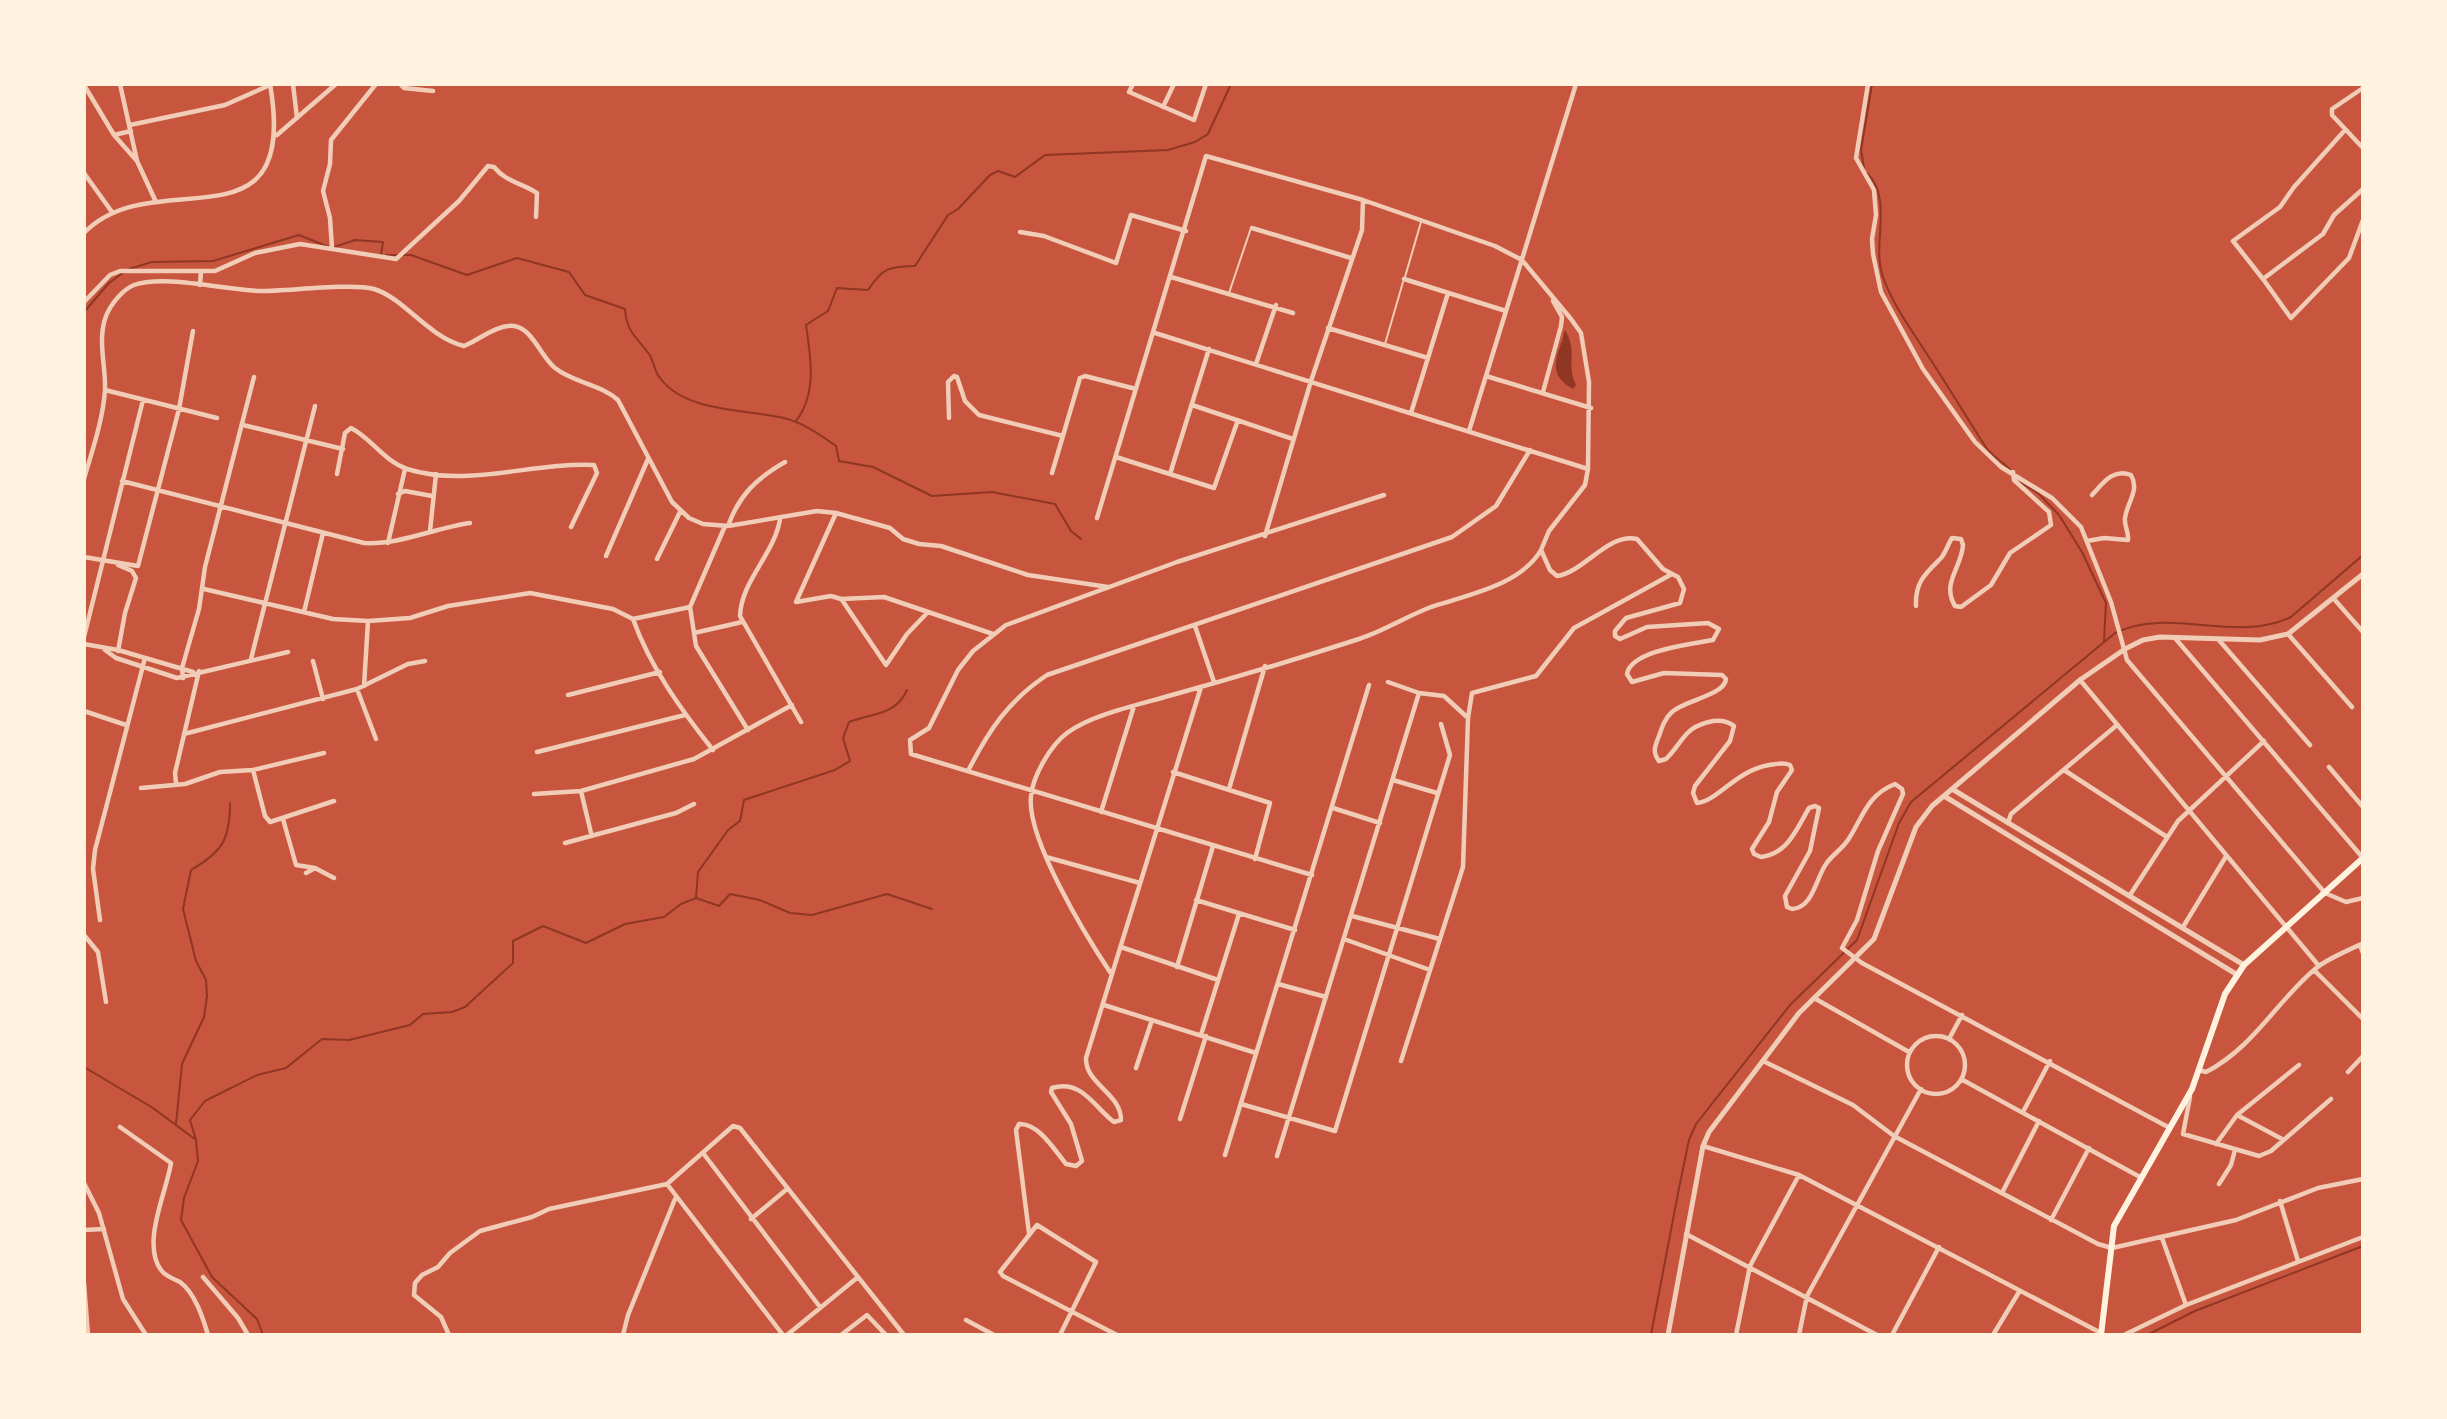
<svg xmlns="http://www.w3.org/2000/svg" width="2447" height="1419" font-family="'Noto Sans',sans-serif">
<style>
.water{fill:#8f3625}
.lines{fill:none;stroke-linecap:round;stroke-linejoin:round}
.stream{stroke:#8f3625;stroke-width:2}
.service{stroke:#f1ccb7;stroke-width:2}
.minor{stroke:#f1ccb7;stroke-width:4.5}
.tertiary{stroke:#f1ccb7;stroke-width:5}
.secondary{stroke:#fff3e0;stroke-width:6}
</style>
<rect width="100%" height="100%" fill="#c8553d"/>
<path class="water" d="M 1565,330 C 1578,351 1566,365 1576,385 L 1573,389 C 1549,376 1555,360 1562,341 C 1564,337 1563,333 1565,330 Z"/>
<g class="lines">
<path class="stream" d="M 1864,168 L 1861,150 L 1872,84
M 1867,173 C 1894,200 1871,244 1883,277 C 1891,300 1906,322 1919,342 C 1942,376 1963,412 1985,446 C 1992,457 2004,462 2012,472
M 334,247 L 355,240 L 383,242 L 381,255
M 386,255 L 398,255
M 403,255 L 411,255 L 467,275 L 517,258 L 569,272 L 585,295 L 625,309 C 627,333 635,335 649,354 C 654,361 654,371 660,378 C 686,413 746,409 784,418 C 804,423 819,434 836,446 L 839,461 L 873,467 L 932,496 L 992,492 L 1055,504 L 1071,531 L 1081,539
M 129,269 L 152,262 L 213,261 L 299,235 L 329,247
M 84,312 L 109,283 L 124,272
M 796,421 C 817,394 811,358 806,325 L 828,311 L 837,288 L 868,290 C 883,267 889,267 915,266 L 948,215 L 958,209 L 990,175 L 998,171 L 1015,177 L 1045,155 L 1168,150 L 1195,142 L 1208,134 L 1231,84
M 2020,482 L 2038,493 L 2059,515 L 2082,552 L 2106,603 L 2104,641
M 696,898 L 698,872 L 728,830 L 740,821 L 744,800 L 835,770 L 850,761 L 843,738 L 849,722 C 873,713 896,715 907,690
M 84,1067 L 153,1108 L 196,1140 L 198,1161 L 184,1198 L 181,1220 L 212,1277 L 257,1319 L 263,1335
M 176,1124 L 182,1064 L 204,1017 L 207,996 L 206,980 L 196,961 L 183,909 L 191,870 C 222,852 230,840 230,803
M 196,1140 L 190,1120 L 205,1101 L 257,1075 L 286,1068 L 322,1039 L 349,1040 L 410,1025 L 423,1014 L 452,1012 L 465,1007 L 513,963 L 513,941 L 543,926 L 586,943 L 625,924 L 664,917 L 681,904 L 696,898 L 719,906 L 730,894 L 760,900 L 790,913 L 812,915 L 887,894 L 932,909
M 1651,1335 L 1679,1188 L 1689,1140 L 1696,1124 L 1790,1005 L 1857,940 L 1899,823 L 1911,802 L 2115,633 C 2170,606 2235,644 2291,617 L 2363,555
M 2147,1335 L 2195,1311 L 2363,1246"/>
<path class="service" d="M 1405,277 L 1421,222
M 1229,293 L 1251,228
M 1385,344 L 1403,282"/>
<path class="minor" d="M 120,84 L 137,161 L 156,202
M 293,84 L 297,118
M 400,84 L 404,88 L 433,91
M 1133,84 L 1129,92 L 1194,120 L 1206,84
M 1868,84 L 1856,158 L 1874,190 L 1876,215 L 1872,239 L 1873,254 L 1881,292 L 1923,369 L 1975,442 L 2001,467 L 2052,498 L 2081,527 L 2111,602 L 2127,660 L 2325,893 L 2346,902 L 2363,898
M 84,85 L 114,135 L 137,161
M 2363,88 L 2332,109 L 2332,115 L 2363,148
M 1163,107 L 1174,84
M 130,125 L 225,105 L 270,85
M 114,135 L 131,131
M 277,135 L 336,84
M 84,173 L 112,212
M 2363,189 L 2334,215 L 2323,234 L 2263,279 L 2291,318 L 2349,258 L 2363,220
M 1252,228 L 1351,258
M 1020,232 L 1044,236 L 1116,263 L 1131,215 L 1186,231
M 84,233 C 155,160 300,257 270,84
M 332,248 L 330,218 L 323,191 L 330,164 L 331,140 L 376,84
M 1171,277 L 1293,313
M 1404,279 L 1506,311
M 2263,279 L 2233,241 L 2280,207 L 2294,187 L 2345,130
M 200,285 L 201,271
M 84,302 L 110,275 L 120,271 L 215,271 L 255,253 L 300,244 L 396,259 L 459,201 L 488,166 L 494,167 C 506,182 522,183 537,193 L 536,217
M 1328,328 L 1428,358
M 1155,333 L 1588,469
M 1256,364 L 1276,305
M 1486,376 L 1591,408
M 105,390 L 217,418
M 1543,392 L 1561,326 L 1562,317 L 1553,301
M 1192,405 L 1293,439
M 1411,413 L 1448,293
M 949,418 L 948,382 L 954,376 L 957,377 L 965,401 L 979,415 L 1063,436
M 243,425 L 343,449
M 1469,431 L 1576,84
M 1116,457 L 1214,488 L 1238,420
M 1052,473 L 1080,378 L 1085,376 L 1136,389
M 337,474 L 345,433 L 351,428 C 371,438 384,461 407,469 C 468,488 532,462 594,465 L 597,473 L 571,527
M 1170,474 L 1209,349
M 84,479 C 92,451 103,420 105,390 C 106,366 97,340 106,316 C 111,304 122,290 134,285 C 165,274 228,291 262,291 C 289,291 351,283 374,289 C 404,298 428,337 464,346 C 479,340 497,324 514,326 C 532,328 541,357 555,368 C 574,383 600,384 618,400 L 672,502 L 689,518 L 703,524 L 728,526 L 817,511 L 836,513 L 890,528 L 903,539 L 919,544 L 941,546 L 1028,575 L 1108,587
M 122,481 L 364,543 C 400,545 434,528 470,523
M 398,494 L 405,491 L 432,496
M 836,513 L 796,602 L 831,596 L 841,599 L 884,597 L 993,634
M 1097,518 L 1206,156 L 1363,200 L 1495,246 L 1522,260 L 1571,319 L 1581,333 L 1589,382 L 1588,469 L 1585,485 L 1549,531 L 1541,550 L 1550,570 L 1557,576 C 1584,572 1609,532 1637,539 L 1663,569 L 1678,577 L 1684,589 L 1680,603 L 1626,618 L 1615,631 L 1615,636 L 1620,639 L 1647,627 L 1708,623 L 1719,629 L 1713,640 C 1693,644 1631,650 1627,674 L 1632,682 L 1664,673 L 1722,675 L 1726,679 C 1725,695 1683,701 1672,712 C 1665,718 1662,727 1659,736 C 1655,746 1652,752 1659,761 L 1666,759 C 1685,740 1683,727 1713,721 C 1722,720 1728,721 1734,726 L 1730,741 L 1695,786 L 1693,793 L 1697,803 C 1718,801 1735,771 1769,765 C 1776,764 1783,762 1790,765 L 1792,770 L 1777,792 L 1769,822 L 1752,849 L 1754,854 L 1761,857 C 1788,854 1797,828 1809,808 L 1815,806 L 1819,808 L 1810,851 L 1785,896 L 1787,907 L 1792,909 C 1813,908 1816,878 1826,864 C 1832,855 1842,849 1848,840 C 1863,817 1867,795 1895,784 L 1902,789 L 1903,794 L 1878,851 L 1857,920 L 1842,948 L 1862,963 L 2168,1127
M 780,519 C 775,553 741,581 740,616 L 801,722
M 725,526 L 690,607 L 696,646 L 748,730
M 728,526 C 739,495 757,478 785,462
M 430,531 L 436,474
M 1265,536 L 1311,381 L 1362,230 L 1363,200
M 2087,541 L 2104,538 L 2128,540 C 2129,532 2124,526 2125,518 C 2127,502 2140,491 2131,475 C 2113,468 2103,483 2092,495
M 388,543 L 405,469
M 606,556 L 648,459
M 84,557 L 138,566 L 179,409 L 193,331
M 657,559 L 680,512
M 118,565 L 132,571 L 136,578 L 125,613 L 118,651
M 204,589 L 333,619 L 368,621 L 410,618 L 448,606 L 530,593 L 613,609 L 633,619 L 690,607
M 2334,599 L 2363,632
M 842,600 L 886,665 L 907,634 L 928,612
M 1916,606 C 1915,582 1925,574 1941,558 C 1946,552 1948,544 1952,538 L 1961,539 L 1963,545 C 1962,567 1941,583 1955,606 L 1961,607 L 1991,585 L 2010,553 L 2051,525 L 2049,512 L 2014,480 L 2013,472
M 304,612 L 323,533
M 633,619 C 650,667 682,711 713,750
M 1195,626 L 1214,682
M 694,633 L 742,622
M 2288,634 L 2352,707
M 84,637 L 143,400
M 2175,638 L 2363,858
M 2218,639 L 2310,745
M 84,644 L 118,650 L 193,672
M 105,650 L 116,658 L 177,678 L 288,652
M 251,659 L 315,406
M 313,661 L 323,699
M 183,678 L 182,668 L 199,609 L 205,567 L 254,377
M 2080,680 L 2319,966
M 1388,682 L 1419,693 L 1444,696 L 1468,718
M 364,686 L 368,621
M 357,689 L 376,739
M 568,695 L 660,672
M 84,711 L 126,725
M 184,734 L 357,689 L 408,664 L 425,661
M 537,752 L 685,715
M 2329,767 L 2363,807
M 253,770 L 265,816 L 270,822 L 334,801
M 2064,770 L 2167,837
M 968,771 C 989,730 1008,701 1047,675 L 1452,537 L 1496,506 L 1530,450
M 1173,772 L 1270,803 L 1255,859
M 1393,780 L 1437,793
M 176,783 L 175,773 L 199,671
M 141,788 L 185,784 L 220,772 L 253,770 L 324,753
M 1229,789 L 1265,666
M 581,791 L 591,833
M 534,794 L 581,791 L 694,759 L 792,705
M 1333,808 L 1380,823
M 1101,812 L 1134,706
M 283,819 L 296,865 L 315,868
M 2008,823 L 2011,814 L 2117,725
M 565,843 L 676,813 L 694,804
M 1046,857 L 1140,883
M 306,873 L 315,868 L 334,878
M 1312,875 L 911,754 L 910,740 L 929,728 L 958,670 L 973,651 L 1006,625 L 1177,562 L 1384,495
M 2130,895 L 2178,821 L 2264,741
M 1196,900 L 1295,930
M 1352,916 L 1440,939
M 100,920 L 93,869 L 95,850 L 145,658
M 2183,927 L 2225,858
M 84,935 L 98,952 L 106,1002
M 1344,939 L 1430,970
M 2360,945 L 2363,953
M 1121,947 L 1218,980
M 1177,967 L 1213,846
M 2314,970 L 2363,1019
M 1110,972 C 1086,936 1026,838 1031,796 C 1033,775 1051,745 1067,733 C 1092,714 1142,704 1172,695 C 1234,678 1297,659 1359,639 C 1384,631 1407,616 1431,607 C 1467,595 1521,585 1541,550
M 1278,984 L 1326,997
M 1814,998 L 1909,1052
M 1104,1005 L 1256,1053
M 1201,1035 L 1239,914
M1907 1065a29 29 0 1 1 58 0a29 29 0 1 1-58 0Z
M 1949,1039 L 1962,1015
M 1401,1061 L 1463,867 L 1468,718 L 1472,693 L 1536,676 L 1574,628 L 1672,574
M 1763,1061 L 1853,1105 L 1894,1136 L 2098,1244 L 2112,1248 L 2236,1220 L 2318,1188 L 2363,1179
M 1136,1068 L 1152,1020
M 2199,1070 L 2206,1072 C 2253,1048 2277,1001 2315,969 C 2328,958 2348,951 2363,943
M 2348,1072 L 2363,1056
M 1961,1079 L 2140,1177
M 2190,1097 L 2183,1134 L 2259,1156 L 2271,1151 L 2331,1099
M 1241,1104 L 1335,1131 L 1450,755 L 1441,724
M 2023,1112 L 2050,1061
M 2237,1115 L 2282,1139
M 1180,1119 L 1206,1036
M 120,1127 L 171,1163 C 167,1191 141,1243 161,1270 C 166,1277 173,1278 180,1282 C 195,1293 203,1318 208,1335
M 2216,1144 L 2237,1115 L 2299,1065
M 1703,1146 L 1799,1175 L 2101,1333
M 703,1153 L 820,1307
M 1225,1155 L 1369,685
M 1277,1156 L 1419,693
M 84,1183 L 99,1213 L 123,1299 L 146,1335
M 667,1184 L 783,1335
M 2219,1184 L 2231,1165 L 2235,1150
M 2003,1191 L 2039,1121
M 2280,1201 L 2298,1261
M 751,1219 L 787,1189
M 2051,1220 L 2089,1148
M 84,1230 L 104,1229
M 1029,1233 L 1016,1130 L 1019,1124 C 1039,1123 1055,1151 1066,1164 L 1076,1166 L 1082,1161 L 1071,1124 L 1051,1092 L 1052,1088 C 1082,1079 1094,1107 1114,1122 L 1121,1120 C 1121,1093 1085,1084 1086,1058 L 1201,687
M 1686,1234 L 1877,1335
M 2162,1238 L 2186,1305
M 203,1277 L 238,1318 L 248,1335
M 84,1283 L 88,1335
M 966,1320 L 994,1335
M 449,1335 L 441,1317 L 414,1295 L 415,1283 L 422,1275 L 438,1267 L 450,1253 L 480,1231 L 532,1217 L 549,1209 L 667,1184 L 733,1126 L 740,1128 L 904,1335
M 623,1335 L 628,1315 L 675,1199
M 787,1335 L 858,1277
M 841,1335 L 867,1315 L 886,1335
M 1060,1335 L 1096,1262 L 1037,1225 L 1000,1272 L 1003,1276 L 1117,1335
M 1736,1335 L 1750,1266 L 1799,1175
M 1799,1335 L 1807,1296 L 1921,1089
M 1892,1335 L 1939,1247
M 1993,1335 L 2019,1292
M 2124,1335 L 2186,1305 L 2363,1237"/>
<path class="tertiary" d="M 1952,789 L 2244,965
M 1944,796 L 2236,974
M 1668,1335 L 1703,1146 L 1709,1132 L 1799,1013 L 1874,939 L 1916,827 L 1932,806 L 2080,680 L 2125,649 L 2143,640 L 2160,637 L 2260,640 L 2288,634 L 2363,574"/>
<path class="secondary" d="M 2101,1335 L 2114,1226 L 2192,1089 L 2225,994 L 2244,965 L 2363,858"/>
</g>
<rect width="2447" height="1419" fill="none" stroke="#fff3e0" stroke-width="172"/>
</svg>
